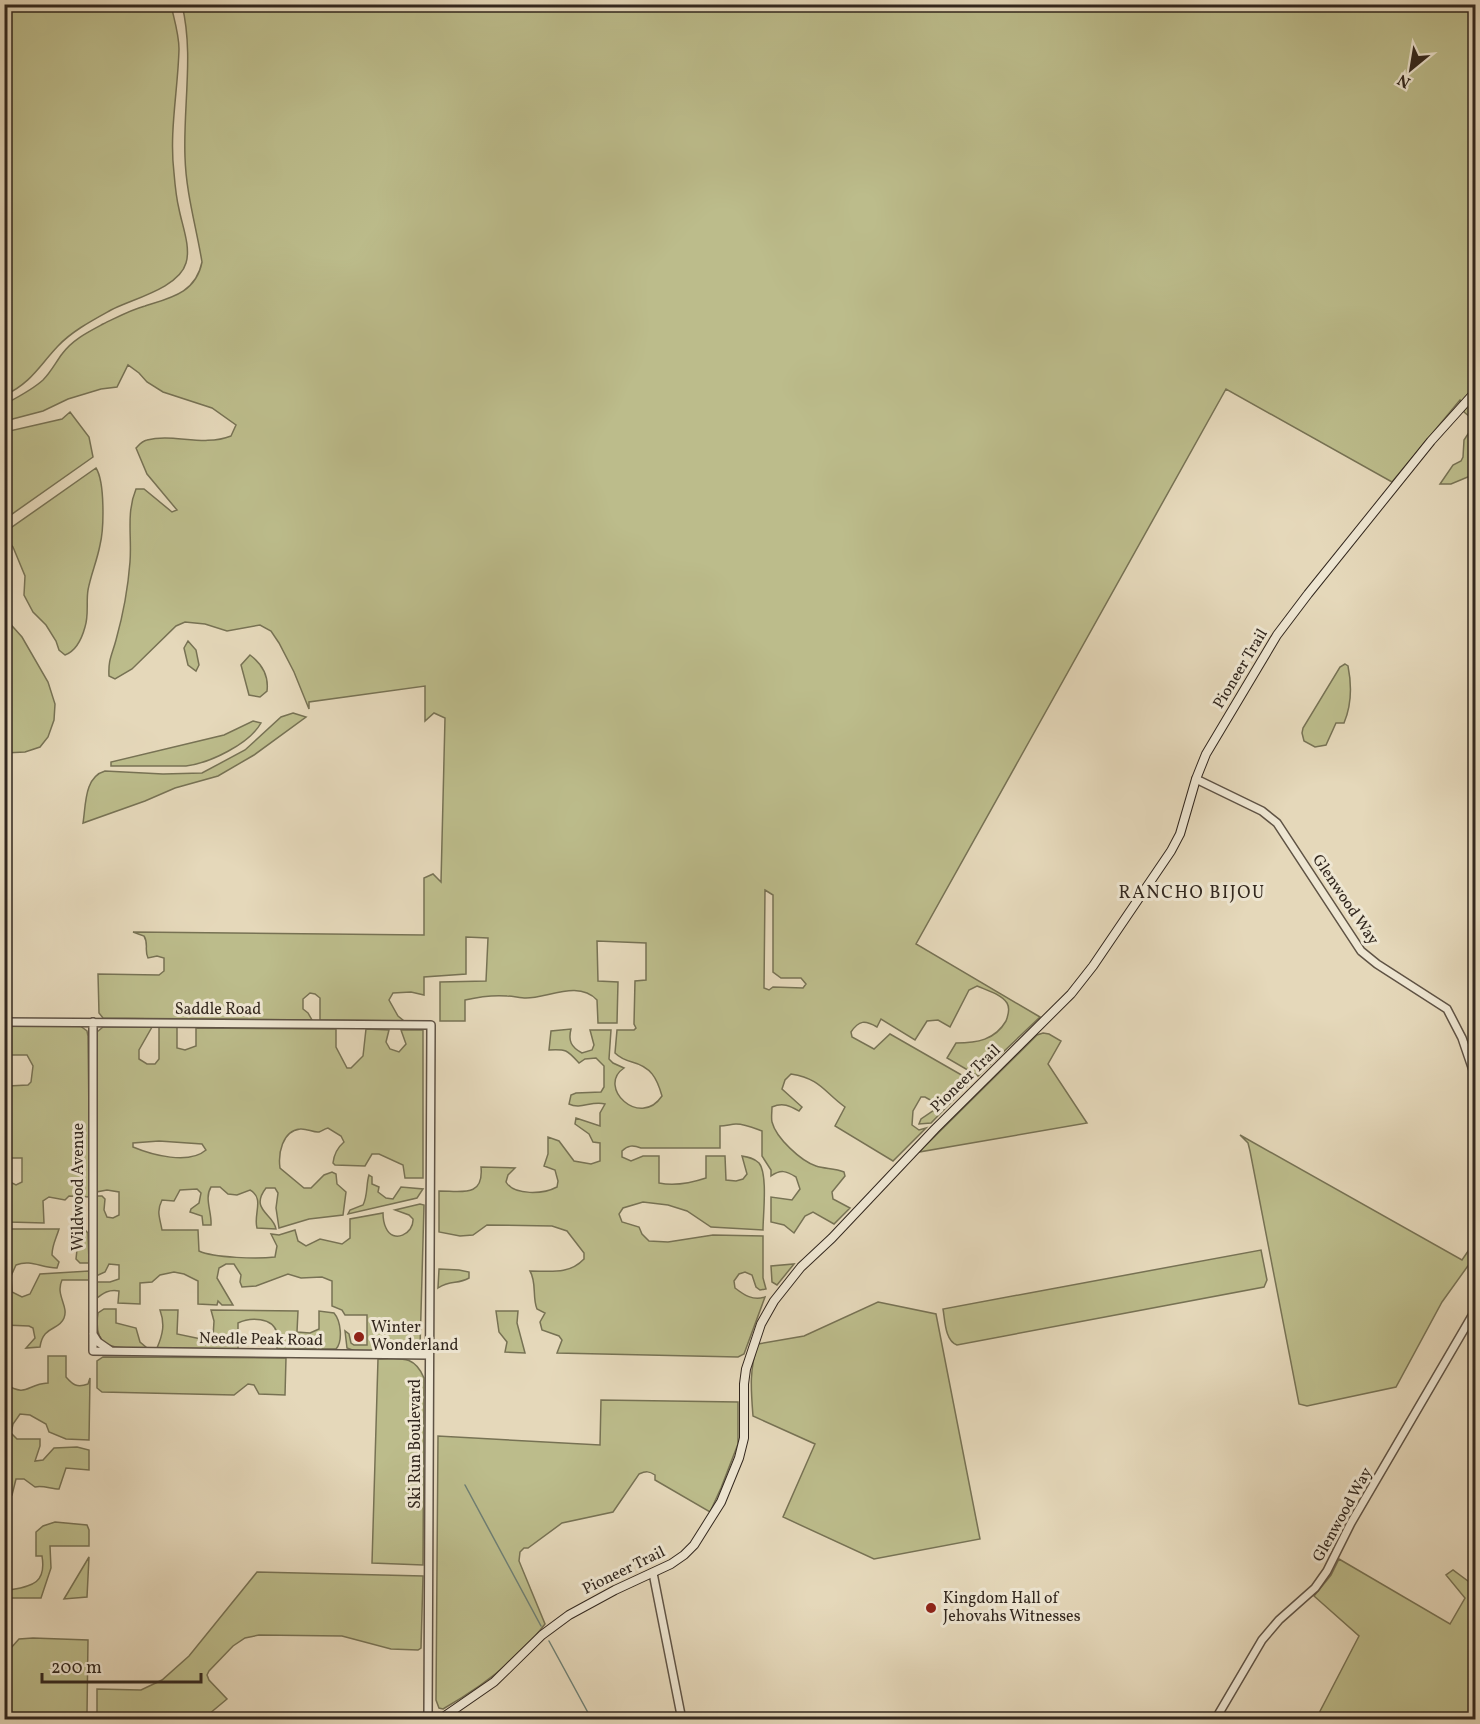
<svg xmlns="http://www.w3.org/2000/svg" width="1480" height="1724" font-family="Vollkorn,serif">
<style>
.green{fill:#bcbc8b;stroke:#777254;stroke-width:1.5;fill-rule:evenodd}
.lines{fill:none;stroke-linecap:round;stroke-linejoin:round}
.stream{stroke:#6e7f74;stroke-width:1.5}
.tertiary-casing{stroke:#5f5345;stroke-width:10}
.secondary-casing{stroke:#32271e;stroke-width:10}
.tertiary{stroke:#eee6d2;stroke-width:7}
.secondary{stroke:#eee6d2;stroke-width:8}
.poi-dot{fill:#8f2418;stroke:#eee6d2;stroke-width:2}
.labels{text-anchor:middle;dominant-baseline:central;stroke-width:6;stroke-linejoin:round;paint-order:stroke}
.street-label{font-size:16px;fill:#32271e;stroke:#eee6d2}
.poi-label{font-size:16px;fill:#32271e;stroke:#eee6d2;text-anchor:start}
.neighbourhood-label{font-size:18px;letter-spacing:1.5px;fill:#32271e;stroke:#eee6d2}
</style>
<rect width="100%" height="100%" fill="#e5d8ba"/>
<filter id="stains"><feTurbulence type="fractalNoise" baseFrequency=".00333" numOctaves="4"/><feColorMatrix values="0 0 0 0 .2 0 0 0 0 .09 0 0 0 0 .02 0 0 0 .5 -.17"/></filter>
<radialGradient id="worn" r=".72"><stop offset=".6" stop-color="#630" stop-opacity="0"/><stop offset="1" stop-color="#630" stop-opacity=".3"/></radialGradient>
<path class="green" d="M 5,4 L 171,5 C 174,19 179,34 179,49 C 178,90 169,132 174,173 C 175,185 176,197 179,209 C 182,225 191,247 186,263 C 179,288 132,299 111,310 C 93,320 72,331 58,346 C 39,366 31,383 5,395 Z
M 182,5 L 1475,5 L 1475,474 L 1451,484 L 1440,484 L 1453,465 L 1461,461 L 1463,457 L 1464,440 L 1474,425 L 1471,418 L 1464,412 L 1464,406 L 1460,400 L 1392,482 L 1226,389 L 916,944 L 1040,1017 L 978,1076 L 947,1058 L 956,1043 C 977,1043 995,1040 1006,1021 C 1008,1016 1010,1008 1007,1003 C 1001,994 986,990 977,986 L 969,990 L 950,1027 L 938,1020 L 927,1021 L 915,1040 L 881,1019 L 877,1027 C 865,1020 859,1020 851,1032 L 852,1037 L 874,1049 L 890,1034 L 972,1081 L 931,1123 L 919,1124 L 921,1119 L 934,1110 L 934,1102 L 925,1097 L 921,1097 L 913,1111 L 912,1125 L 919,1130 L 926,1128 L 893,1161 L 835,1126 L 845,1107 C 823,1091 821,1079 791,1074 L 785,1080 L 782,1089 L 802,1107 L 799,1111 C 790,1106 783,1102 772,1107 C 772,1112 771,1118 772,1122 C 776,1138 801,1161 816,1166 C 825,1169 835,1168 844,1172 L 845,1176 L 832,1192 L 833,1199 L 850,1208 L 834,1224 L 813,1212 L 805,1216 L 794,1233 L 784,1225 L 771,1222 L 771,1197 L 792,1200 L 800,1189 L 796,1177 C 786,1171 781,1169 771,1176 L 771,1170 L 762,1156 L 762,1131 C 754,1128 745,1124 736,1124 C 731,1124 726,1126 720,1126 L 720,1148 L 641,1148 C 633,1145 628,1145 622,1151 L 622,1157 L 631,1161 L 643,1156 L 659,1156 L 659,1183 C 674,1186 691,1183 706,1178 L 706,1156 L 725,1156 L 726,1180 L 736,1181 L 743,1179 L 747,1174 L 742,1156 C 748,1157 754,1158 759,1163 C 768,1174 763,1215 763,1230 L 711,1227 L 687,1211 L 668,1205 L 643,1202 L 623,1208 L 619,1214 L 622,1222 L 639,1227 L 642,1234 L 649,1241 L 668,1242 L 713,1235 L 763,1236 L 763,1278 L 766,1289 L 760,1290 L 756,1287 L 752,1275 L 745,1272 L 739,1274 L 734,1281 L 735,1288 C 744,1295 753,1301 765,1297 L 744,1354 L 738,1357 L 557,1353 L 562,1340 L 559,1336 L 542,1330 L 540,1322 L 545,1313 L 537,1309 C 532,1297 537,1283 530,1271 C 550,1271 569,1275 584,1259 L 584,1253 L 567,1231 L 552,1226 L 487,1225 L 473,1235 L 460,1236 L 439,1232 L 439,1191 C 461,1191 484,1198 481,1167 L 515,1168 L 508,1175 L 506,1182 C 514,1196 544,1194 557,1187 L 558,1181 L 555,1170 L 544,1166 L 548,1154 L 548,1137 L 559,1141 L 574,1161 L 591,1164 L 600,1161 L 600,1143 L 593,1142 L 589,1134 L 575,1124 L 576,1118 L 600,1126 L 600,1113 L 605,1104 C 592,1100 581,1110 569,1104 L 571,1095 L 576,1093 L 601,1092 L 604,1087 L 604,1066 L 596,1058 L 585,1059 L 579,1063 C 567,1050 567,1049 549,1050 L 551,1031 L 571,1029 C 568,1041 571,1047 582,1053 L 592,1050 L 594,1045 L 590,1030 L 611,1030 L 609,1059 L 613,1063 L 624,1068 C 596,1087 640,1129 662,1096 C 657,1078 651,1067 632,1062 C 625,1060 620,1058 615,1053 L 617,1030 L 634,1030 L 636,1028 L 634,1024 L 635,981 L 646,980 L 646,943 L 597,941 L 598,981 L 618,982 L 617,1023 L 598,1023 L 597,1000 C 578,980 548,998 526,998 C 520,998 513,996 507,996 C 494,995 478,997 465,1000 L 465,1021 L 440,1021 L 440,982 L 486,981 L 488,938 L 466,937 L 466,974 L 424,977 L 424,995 L 411,992 L 393,993 L 389,1000 L 398,1016 L 404,1021 L 320,1020 L 320,998 L 315,994 L 310,993 L 303,999 L 303,1009 L 308,1013 L 312,1020 L 103,1018 L 99,1013 L 98,974 L 159,975 L 164,971 L 164,958 L 157,956 L 148,958 C 144,950 149,944 144,936 L 133,932 L 424,935 L 424,878 L 433,874 L 441,882 L 445,718 L 434,713 L 425,721 L 425,686 L 309,702 L 309,709 L 294,672 L 279,643 L 271,631 L 260,625 L 227,631 L 205,624 L 185,622 L 176,626 L 132,669 L 115,679 L 109,676 C 108,660 112,655 116,640 C 123,615 128,588 130,562 C 132,537 126,513 136,489 L 144,489 L 172,512 L 177,510 L 147,474 L 136,448 C 139,445 142,441 147,440 C 173,433 203,447 231,436 L 236,425 L 212,408 L 163,392 L 147,382 L 139,373 L 128,365 L 117,387 L 101,389 L 68,399 L 43,411 L 5,421 L 5,404 C 18,397 32,390 43,380 C 51,372 56,362 62,354 C 72,340 88,332 103,324 C 116,318 130,310 145,306 C 170,298 196,293 202,262 C 196,226 186,193 185,157 C 183,107 194,53 182,5 ZM 765,890 L 773,895 L 773,972 L 781,978 L 801,978 L 806,984 L 803,988 L 773,987 L 769,990 L 764,988 Z
M 70,412 L 89,437 L 93,457 L 5,519 L 5,432 L 62,419 Z
M 96,468 C 105,482 104,529 100,545 C 97,561 91,574 88,590 C 86,602 89,615 85,627 C 82,638 76,651 65,655 L 59,650 L 56,641 L 46,625 L 33,612 L 24,595 L 25,576 L 13,547 L 5,536 L 5,532 Z
M 5,618 L 22,637 L 48,682 L 55,704 L 54,720 L 48,737 L 40,747 L 25,752 L 5,753 Z
M 188,641 L 196,650 L 199,665 L 196,671 L 188,665 L 184,648 Z
M 250,655 C 262,664 269,675 267,691 L 260,697 L 249,695 L 241,665 Z
M 1345,664 L 1348,666 C 1352,686 1352,704 1344,723 L 1336,723 L 1326,745 L 1315,747 L 1304,741 L 1302,733 L 1303,728 L 1340,667 Z
M 293,713 L 306,717 L 254,755 L 218,776 L 175,788 L 145,801 L 83,823 C 86,805 84,777 105,771 L 163,774 L 202,773 L 245,750 L 281,717 Z
M 253,721 L 261,723 C 249,744 210,763 186,766 L 111,766 L 111,762 L 224,735 Z
M 79,1025 L 87,1031 L 88,1036 L 90,1197 L 69,1196 L 65,1200 L 49,1197 L 43,1201 L 44,1223 L 9,1222 L 9,1206 L 5,1204 L 4,1176 L 6,1180 L 16,1185 L 22,1182 L 22,1158 L 9,1158 L 8,1086 L 28,1085 L 31,1082 L 33,1066 L 27,1055 L 8,1055 L 7,1030 L 12,1026 Z
M 103,1027 L 152,1027 L 139,1050 L 139,1059 L 147,1064 L 155,1064 L 159,1059 L 159,1027 L 177,1027 L 177,1048 L 185,1050 L 196,1046 L 196,1028 L 336,1029 L 336,1047 L 347,1068 L 351,1068 L 363,1056 L 366,1029 L 389,1030 L 386,1042 L 390,1049 L 399,1052 L 406,1044 L 401,1030 L 423,1030 L 423,1178 L 405,1178 L 403,1165 L 379,1154 L 372,1154 L 365,1166 L 335,1165 L 333,1163 C 334,1154 337,1148 344,1142 L 341,1136 L 328,1128 C 324,1129 322,1131 319,1132 C 314,1133 306,1128 300,1129 C 282,1131 278,1154 280,1168 L 304,1188 L 311,1188 L 324,1175 L 332,1172 L 336,1174 L 337,1184 L 346,1192 L 343,1215 L 309,1219 L 279,1228 L 276,1208 L 278,1193 L 275,1188 L 266,1188 C 249,1210 274,1214 276,1229 L 257,1228 C 253,1215 265,1198 250,1190 L 237,1195 L 228,1194 L 220,1187 L 211,1187 C 204,1198 212,1212 211,1225 L 203,1225 L 202,1216 L 190,1212 L 191,1209 L 199,1203 L 201,1193 L 197,1189 L 180,1190 L 174,1201 L 162,1200 C 156,1212 160,1218 162,1230 L 198,1230 L 199,1251 C 214,1258 258,1259 275,1257 L 277,1246 L 271,1234 L 279,1235 L 295,1230 L 298,1241 L 306,1246 L 320,1239 L 342,1244 L 350,1238 L 350,1219 L 383,1213 C 383,1218 384,1224 386,1228 C 393,1244 414,1234 413,1219 L 409,1215 L 395,1210 L 420,1204 L 424,1205 L 420,1348 L 416,1352 L 355,1351 L 347,1348 L 345,1331 L 349,1334 L 351,1343 L 354,1345 L 367,1345 L 367,1315 L 345,1315 L 342,1310 L 332,1306 L 332,1281 L 322,1277 L 301,1278 L 288,1274 L 256,1286 L 242,1287 L 240,1282 L 241,1275 L 234,1264 L 226,1264 L 219,1268 L 217,1278 L 233,1305 L 222,1305 L 218,1301 L 217,1305 L 198,1304 L 198,1281 L 184,1274 L 174,1272 L 160,1275 L 152,1282 L 140,1283 L 140,1304 L 118,1303 L 119,1291 C 109,1289 103,1293 96,1299 L 96,1282 L 110,1282 L 119,1279 L 119,1265 L 109,1264 L 105,1272 L 96,1276 L 96,1196 L 102,1196 L 105,1199 L 104,1210 L 107,1217 L 113,1218 L 119,1215 L 119,1192 L 107,1190 L 96,1192 L 97,1032 ZM 159,1141 L 202,1144 L 206,1150 C 189,1165 152,1155 133,1147 L 133,1143 Z
M 1043,1033 L 1049,1034 L 1061,1041 L 1048,1064 L 1087,1123 L 919,1152 L 1037,1035 Z
M 1240,1135 L 1462,1260 L 1475,1241 L 1475,1256 L 1442,1302 L 1396,1387 L 1307,1406 L 1299,1404 L 1250,1151 L 1248,1143 Z
M 369,1175 L 372,1177 L 372,1184 L 379,1187 L 378,1192 L 386,1198 L 393,1199 L 401,1187 L 423,1189 L 417,1198 L 348,1214 L 350,1210 L 363,1205 C 368,1195 366,1184 369,1175 Z
M 4,1229 L 59,1229 C 56,1239 52,1245 52,1255 L 59,1262 L 57,1268 C 41,1268 31,1259 16,1265 L 11,1276 L 12,1292 L 22,1297 L 30,1294 L 40,1274 L 89,1271 L 89,1280 L 62,1280 C 55,1295 69,1306 64,1318 C 59,1331 43,1325 40,1347 L 26,1348 L 35,1338 L 33,1328 L 29,1326 L 5,1325 Z
M 76,1229 L 86,1231 L 88,1233 L 89,1263 L 80,1263 L 76,1259 L 78,1240 Z
M 1261,1250 L 1267,1280 L 1264,1287 L 957,1345 C 945,1341 945,1320 943,1309 Z
M 794,1264 L 777,1285 L 772,1282 L 771,1266 Z
M 439,1269 L 459,1270 L 469,1272 L 469,1278 C 457,1285 451,1279 438,1288 Z
M 878,1302 L 936,1314 L 980,1539 L 874,1559 L 783,1517 L 815,1444 L 753,1416 C 751,1390 749,1369 758,1344 L 804,1336 Z
M 104,1309 L 116,1309 L 116,1323 L 136,1328 L 140,1342 L 147,1348 C 117,1347 92,1353 98,1313 Z
M 160,1310 L 178,1310 L 177,1334 L 201,1339 L 213,1337 L 214,1321 L 211,1310 L 298,1311 L 297,1332 L 310,1333 L 319,1329 L 319,1311 L 334,1313 C 341,1321 343,1341 336,1349 L 277,1349 C 277,1344 278,1338 277,1333 C 273,1317 250,1317 238,1323 L 238,1349 L 157,1348 C 163,1334 165,1324 160,1310 Z
M 496,1311 L 518,1311 L 517,1323 L 525,1353 L 505,1352 L 507,1342 L 499,1332 Z
M 48,1356 L 66,1356 L 66,1377 C 73,1385 77,1388 88,1384 L 90,1378 L 89,1440 L 66,1439 L 49,1432 L 46,1424 L 30,1415 L 20,1414 L 13,1424 L 11,1433 L 17,1439 L 40,1439 L 40,1446 L 35,1461 L 43,1460 L 54,1448 L 77,1447 L 89,1450 L 89,1470 L 66,1468 L 59,1489 C 51,1489 43,1485 35,1487 L 24,1479 L 16,1479 L 12,1495 L 5,1496 L 5,1384 C 28,1398 26,1384 48,1383 Z
M 103,1357 L 286,1358 L 285,1395 L 259,1394 L 254,1385 L 248,1384 L 234,1395 L 102,1392 L 97,1388 L 97,1361 Z
M 378,1359 C 400,1359 414,1354 424,1378 L 423,1565 L 372,1563 Z
M 601,1400 L 738,1402 L 738,1444 L 721,1488 L 710,1512 L 655,1480 L 655,1475 C 649,1471 646,1471 639,1474 L 613,1512 L 562,1523 L 528,1548 L 524,1548 L 520,1552 L 519,1561 L 545,1624 C 519,1659 480,1688 443,1709 L 439,1708 L 436,1700 L 438,1436 L 600,1445 Z
M 55,1522 L 87,1525 L 89,1530 L 89,1546 L 50,1546 L 51,1568 L 41,1598 L 5,1598 L 5,1591 C 29,1586 47,1586 42,1556 L 36,1556 L 36,1532 L 43,1526 Z
M 89,1557 L 87,1597 L 64,1599 Z
M 1339,1559 L 1450,1624 L 1465,1598 L 1446,1575 L 1453,1570 L 1472,1584 L 1475,1580 L 1475,1719 L 1316,1719 L 1359,1636 L 1314,1596 L 1331,1575 Z
M 257,1572 L 423,1576 L 421,1648 L 418,1650 L 391,1649 L 342,1636 L 259,1635 L 245,1638 L 233,1646 L 209,1671 L 207,1675 L 209,1680 L 227,1699 L 203,1719 L 97,1719 L 97,1689 L 141,1690 L 162,1680 L 189,1656 Z
M 33,1638 L 88,1640 L 87,1713 L 64,1713 L 64,1719 L 5,1719 L 5,1650 L 10,1649 L 19,1639 Z"/>
<g class="lines">
<path class="stream" d="M 465,1485 L 541,1626
M 549,1641 L 592,1720"/>
<defs>
<path id="tertiary" d="M 1196,779 L 1262,811 L 1277,823 L 1361,951 L 1377,964 L 1447,1009 L 1462,1038 L 1476,1079
M 4,1022 L 431,1025 L 428,1720
M 93,1022 L 93,1351 L 429,1355
M 93,1334 L 98,1342 L 111,1351
M 653,1573 L 682,1720
M 1215,1720 L 1262,1640 L 1279,1620 L 1315,1588 L 1327,1571 L 1351,1523 L 1476,1309"/>
<path id="secondary" d="M 439,1720 L 494,1682 L 542,1635 L 569,1615 L 615,1590 L 671,1564 L 684,1555 L 694,1545 L 721,1502 L 739,1458 L 744,1438 L 744,1384 L 746,1369 L 761,1324 L 774,1301 L 801,1267 L 832,1238 L 935,1129 L 1071,994 L 1093,966 L 1171,851 L 1180,834 L 1196,779 L 1206,754 L 1277,635 L 1308,594 L 1431,441 L 1476,391"/>
</defs>
<use href="#tertiary" class="tertiary-casing"/>
<use href="#secondary" class="secondary-casing"/>
<use href="#tertiary" class="tertiary"/>
<use href="#secondary" class="secondary"/>
</g>
<g class="poi-dot">
<circle cx="359" cy="1337" r="6"/>
<circle cx="931" cy="1608" r="6"/>
</g>
<g class="labels">
<g class="street-label">
<text transform="translate(1241 669) rotate(-59)">Pioneer Trail</text>
<text transform="translate(1345 900) rotate(56)">Glenwood Way</text>
<text x="218" y="1010">Saddle Road</text>
<text transform="translate(966 1079) rotate(-44)">Pioneer Trail</text>
<text transform="translate(79 1187) rotate(-90)">Wildwood Avenue</text>
<text transform="translate(261 1340) rotate(1)">Needle Peak Road</text>
<text transform="translate(416 1444) rotate(-90)">Ski Run Boulevard</text>
<text transform="translate(1343 1515) rotate(-61)">Glenwood Way</text>
<text transform="translate(624 1571) rotate(-26)">Pioneer Trail</text>
</g>
<g class="poi-label">
<text x="371" y="1328">Winter<tspan x="371" dy="18">Wonderland</tspan></text>
<text x="943" y="1599">Kingdom Hall of<tspan x="943" dy="18">Jehovahs Witnesses</tspan></text>
</g>
<g class="neighbourhood-label">
<text x="1192" y="893">RANCHO BIJOU</text>
</g>
</g>
<rect width="1480" height="1724" fill="none" stroke="#e5d8ba" stroke-width="24"/>
<rect x="6" y="6" width="1468" height="1712" fill="none" stroke="#32271e" stroke-width="3"/>
<rect x="12" y="12" width="1456" height="1700" fill="none" stroke="#32271e" stroke-width="1.5"/>
<g transform="translate(1411 69) rotate(210)" stroke="#eee6d2" stroke-width="4.5" paint-order="stroke">
<path d="M0-4.5L10 22L0 15L-10 22Z" fill="#32271e"/>
<text y="-9" font-size="16" font-weight="bold" text-anchor="middle" fill="#32271e">N</text>
</g>
<path d="M42 1673v9h159v-9" fill="none" stroke="#32271e" stroke-width="3"/>
<text x="51" y="1673" font-size="18" fill="#32271e" stroke="#eee6d2" stroke-width="4.5" paint-order="stroke">200 m</text>
<rect width="100%" height="100%" filter="url(#stains)"/>
<rect width="100%" height="100%" fill="url(#worn)"/>
</svg>
